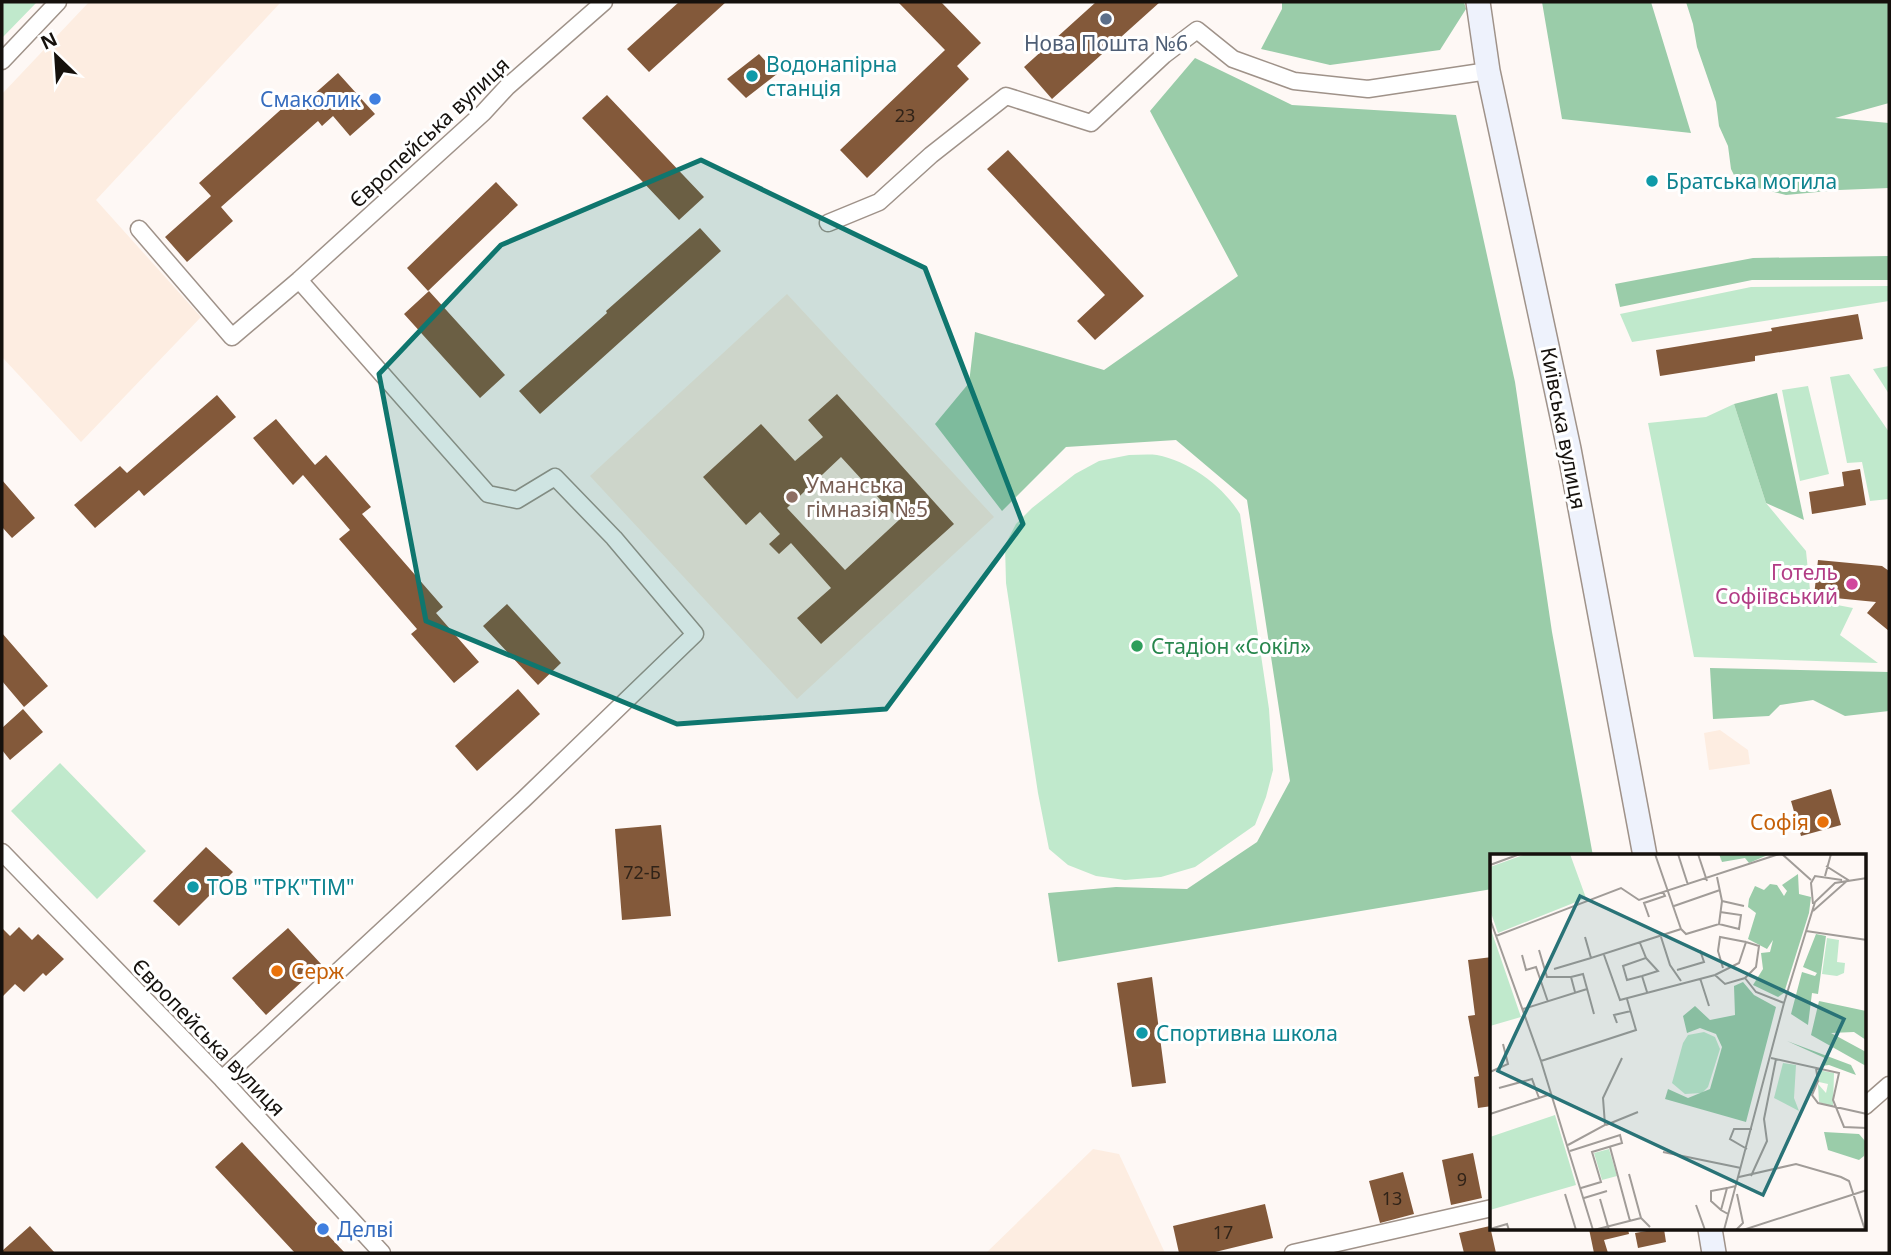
<svg xmlns="http://www.w3.org/2000/svg" width="1891" height="1255" font-family="'Noto Sans',sans-serif">
<style>
.built{fill:#fdede1}
.green{fill:#c0e9cc}
.forest{fill:#9acca9}
.building{fill:#83593a;fill-rule:evenodd}
.lines{fill:none;stroke-linecap:round;stroke-linejoin:round}
.street-casing{stroke:#9f9289;stroke-width:19}
.secondary-casing{stroke:#9f9289;stroke-width:26}
.street{stroke:#fff;stroke-width:16}
.secondary{stroke:#eef2fc;stroke-width:23}
.marked{fill:#0f766e;fill-opacity:0.2;stroke:#0f766e;stroke-width:5;stroke-linejoin:round}
.service-dot{fill:#5c6f8a;stroke:#fff;stroke-width:2.5}
.culture-dot{fill:#0f9aa8;stroke:#fff;stroke-width:2.5}
.shop-dot{fill:#3f7fe0;stroke:#fff;stroke-width:2.5}
.education-dot{fill:#8d6e63;stroke:#fff;stroke-width:2.5}
.hotel-dot{fill:#d1479c;stroke:#fff;stroke-width:2.5}
.leisure-dot{fill:#2e9e5b;stroke:#fff;stroke-width:2.5}
.food-dot{fill:#e8710a;stroke:#fff;stroke-width:2.5}
.labels{text-anchor:middle;dominant-baseline:central;stroke-width:6;stroke-linejoin:round;paint-order:stroke}
.number-label{font-size:18px;fill:#302318}
.service-label{font-size:21px;fill:#4e5e75;stroke:#fff}
.culture-label{font-size:21px;fill:#0d838f;stroke:#fff;text-anchor:start}
.shop-label{font-size:21px;fill:#366cbe;stroke:#fff;text-anchor:end}
.street-label{font-size:21px;fill:#15110d;stroke:#fff}
.education-label{font-size:21px;fill:#785e54;stroke:#fff;text-anchor:start}
.hotel-label{font-size:21px;fill:#b23c85;stroke:#fff;text-anchor:end}
.leisure-label{font-size:21px;fill:#27864d;stroke:#fff;text-anchor:start}
.food-label{font-size:21px;fill:#c56008;stroke:#fff;text-anchor:end}
.inset-road{fill:none;stroke:#a19c98;stroke-width:2}
.view{fill:#297377;fill-opacity:0.15;stroke:#297377;stroke-width:3.5}
.inset-edge{fill:none;stroke:#15110d;stroke-width:3.5}
</style>
<rect width="100%" height="100%" fill="#fef8f5"/>
<path class="built" d="M 89,2 L 281,2 L 96,200 L 201,317 L 81,442 L 2,357 L 2,94 Z
M 787,294 L 994,517 L 797,699 L 590,476 Z
M 1720,730 L 1748,750 L 1750,764 L 1709,770 L 1704,733 Z
M 1093,1149 L 1119,1154 L 1165,1253 L 986,1253 Z"/>
<path class="green" d="M 2,2 L 37,2 L 2,38 Z
M 1889,286 L 1889,301 L 1632,342 L 1620,314 L 1751,287 Z
M 1889,366 L 1889,394 L 1873,369 Z
M 1849,374 L 1889,432 L 1889,499 L 1870,501 L 1862,462 L 1847,463 L 1830,377 Z
M 1808,386 L 1829,474 L 1800,481 L 1782,390 Z
M 1734,404 L 1766,503 L 1806,551 L 1811,600 L 1853,608 L 1840,635 L 1878,663 L 1694,657 L 1648,423 L 1706,417 Z
M 1129,455 C 1138,455 1148,454 1157,455 C 1189,461 1223,486 1240,514 L 1269,709 L 1273,770 L 1266,797 L 1255,825 L 1195,867 L 1161,877 L 1125,880 L 1096,876 L 1068,865 L 1049,849 L 1038,793 L 1006,583 L 1005,545 L 1016,524 L 1032,508 L 1075,474 L 1099,461 Z
M 60,763 L 146,851 L 97,899 L 11,811 Z"/>
<path class="forest" d="M 1282,2 L 1464,2 L 1466,9 L 1440,50 L 1330,65 L 1261,49 L 1282,9 Z
M 1542,2 L 1651,2 L 1691,133 L 1562,119 Z
M 1686,2 L 1889,2 L 1889,103 L 1835,118 L 1889,123 L 1889,188 L 1839,190 L 1786,195 L 1738,183 L 1731,169 L 1728,146 L 1719,126 L 1716,102 L 1697,47 L 1693,24 Z
M 1195,58 L 1292,105 L 1456,115 L 1515,382 L 1552,632 L 1593,856 L 1492,856 L 1492,889 L 1058,962 L 1048,893 L 1116,887 L 1187,889 L 1257,842 L 1290,781 L 1247,500 L 1176,440 L 1066,447 L 1002,511 L 935,424 L 969,383 L 975,332 L 1104,370 L 1238,276 L 1150,111 Z
M 1889,256 L 1889,280 L 1752,280 L 1620,307 L 1615,284 L 1753,258 Z
M 1777,393 L 1804,520 L 1766,503 L 1734,404 Z
M 1710,668 L 1889,672 L 1889,711 L 1845,716 L 1813,700 L 1780,705 L 1769,716 L 1713,719 Z"/>
<path class="building" d="M 679,2 L 726,2 L 649,72 L 627,49 Z
M 898,2 L 941,2 L 981,43 L 957,66 L 969,79 L 867,178 L 840,150 L 945,50 Z
M 1096,2 L 1160,2 L 1052,99 L 1024,67 Z
M 759,54 L 777,74 L 746,98 L 727,79 Z
M 338,73 L 375,114 L 350,136 L 333,116 L 322,126 L 318,121 L 221,207 L 233,221 L 187,262 L 165,237 L 211,196 L 199,183 L 296,96 L 303,104 Z
M 607,95 L 704,197 L 679,220 L 582,118 Z
M 1008,150 L 1144,296 L 1095,340 L 1077,321 L 1105,295 L 987,169 Z
M 496,182 L 518,205 L 428,291 L 407,268 Z
M 700,228 L 721,251 L 540,414 L 519,391 L 607,313 L 606,311 Z
M 429,291 L 505,375 L 480,398 L 404,314 Z
M 1858,314 L 1863,339 L 1755,356 L 1755,361 L 1660,376 L 1656,350 L 1772,331 L 1771,328 Z
M 837,394 L 954,524 L 821,644 L 797,618 L 831,588 L 791,543 L 779,554 L 769,544 L 780,534 L 760,512 L 746,525 L 703,477 L 761,424 L 795,461 L 823,437 L 808,420 ZM 841,457 L 899,520 L 845,570 L 787,508 Z
M 217,395 L 236,417 L 144,496 L 139,490 L 95,528 L 74,505 L 120,466 L 127,473 Z
M 276,419 L 315,465 L 326,455 L 371,507 L 362,514 L 443,607 L 436,613 L 479,662 L 454,683 L 411,634 L 417,629 L 339,539 L 350,530 L 303,475 L 293,485 L 253,438 Z
M 1860,469 L 1866,505 L 1812,514 L 1809,492 L 1844,486 L 1842,472 Z
M 2,480 L 35,518 L 12,538 L 2,527 Z
M 1818,560 L 1882,566 L 1889,571 L 1889,631 L 1867,613 L 1876,602 L 1814,596 Z
M 507,604 L 561,663 L 538,685 L 483,626 Z
M 2,633 L 48,686 L 24,707 L 2,681 Z
M 518,689 L 540,714 L 477,771 L 455,746 Z
M 23,709 L 43,732 L 10,760 L 2,750 L 2,728 Z
M 1831,789 L 1841,825 L 1801,836 L 1791,801 Z
M 661,825 L 671,916 L 622,920 L 615,829 Z
M 206,847 L 233,872 L 179,926 L 153,901 Z
M 19,927 L 32,940 L 38,934 L 64,959 L 46,976 L 43,973 L 24,992 L 15,984 L 2,997 L 2,928 L 10,936 Z
M 288,928 L 321,964 L 266,1015 L 232,978 Z
M 1492,957 L 1492,1106 L 1478,1108 L 1474,1077 L 1479,1076 L 1468,1016 L 1475,1015 L 1468,960 Z
M 1152,977 L 1166,1083 L 1132,1087 L 1117,983 Z
M 242,1142 L 328,1235 L 345,1253 L 295,1253 L 215,1167 Z
M 1473,1153 L 1482,1198 L 1451,1205 L 1442,1160 Z
M 1403,1172 L 1414,1214 L 1380,1223 L 1369,1181 Z
M 1265,1204 L 1273,1238 L 1211,1253 L 1179,1253 L 1173,1226 Z
M 30,1226 L 55,1253 L 2,1253 L 2,1251 Z
M 1490,1226 L 1496,1253 L 1464,1253 L 1459,1233 Z
M 1589,1229 L 1628,1229 L 1629,1234 L 1604,1240 L 1608,1253 L 1594,1253 Z
M 1658,1229 L 1664,1229 L 1666,1242 L 1638,1248 L 1635,1233 Z"/>
<g class="lines">
<defs>
<path id="street" d="M 2,61 L 58,2
M 828,223 L 879,202 L 931,155 L 1006,96 L 1091,123 L 1164,55 L 1197,30 L 1233,59 L 1294,81 L 1368,89 L 1488,71
M 139,229 L 232,337 L 299,280 L 483,113 L 507,87 L 604,2
M 2,852 L 222,1079 L 382,1253
M 222,1079 L 524,799 L 695,634 L 614,538 L 555,477 L 517,500 L 488,494 L 299,280
M 1865,1106 L 1889,1085
M 1293,1253 L 1492,1208"/>
<path id="secondary" d="M 1478,2 L 1488,71 L 1569,449 L 1645,856
M 1710,1229 L 1714,1253"/>
</defs>
<use href="#street" class="street-casing"/>
<use href="#secondary" class="secondary-casing"/>
<use href="#street" class="street"/>
<use href="#secondary" class="secondary"/>
</g>
<path class="marked" d="M 701,160 L 925,268 L 1023,524 L 886,709 L 677,724 L 426,621 L 379,374 L 501,245 Z"/>
<circle class="service-dot" cx="1106" cy="19" r="7"/>
<g class="culture-dot">
<circle cx="752" cy="76" r="7"/>
<circle cx="1652" cy="181" r="7"/>
<circle cx="193" cy="887" r="7"/>
<circle cx="1142" cy="1033" r="7"/>
</g>
<g class="shop-dot">
<circle cx="375" cy="99" r="7"/>
<circle cx="323" cy="1229" r="7"/>
</g>
<circle class="education-dot" cx="792" cy="497" r="7"/>
<circle class="hotel-dot" cx="1852" cy="584" r="7"/>
<circle class="leisure-dot" cx="1137" cy="646" r="7"/>
<g class="food-dot">
<circle cx="1823" cy="822" r="7"/>
<circle cx="277" cy="971" r="7"/>
</g>
<g class="labels">
<g class="number-label">
<text x="905" y="115">23</text>
<text x="642" y="872">72-Б</text>
<text x="1462" y="1179">9</text>
<text x="1392" y="1198">13</text>
<text x="1223" y="1232">17</text>
</g>
<g class="service-label">
<text x="1106" y="43">Нова Пошта №6</text>
</g>
<g class="culture-label">
<text x="766" y="64">Водонапірна<tspan x="766" dy="24">станція</tspan></text>
<text x="1666" y="181">Братська могила</text>
<text x="207" y="887">ТОВ "ТРК"ТІМ"</text>
<text x="1156" y="1033">Спортивна школа</text>
</g>
<g class="shop-label">
<text x="361" y="99">Смаколик</text>
<text x="337" y="1229" text-anchor="start">Делві</text>
</g>
<g class="street-label">
<text transform="translate(429 132) rotate(-43)">Європейська вулиця</text>
<text transform="translate(1564 428) rotate(79)">Київська вулиця</text>
<text transform="translate(209 1037) rotate(46)">Європейська вулиця</text>
</g>
<g class="education-label">
<text x="806" y="485">Уманська<tspan x="806" dy="24">гімназія №5</tspan></text>
</g>
<g class="hotel-label">
<text x="1838" y="572">Готель<tspan x="1838" dy="24">Софіївський</tspan></text>
</g>
<g class="leisure-label">
<text x="1151" y="646">Стадіон «Сокіл»</text>
</g>
<g class="food-label">
<text x="1809" y="822">Софія</text>
<text x="291" y="971" text-anchor="start">Серж</text>
</g>
</g>
<g transform="translate(1490 854)">
<rect width="376" height="376" fill="#fef8f5"/>
<path d="M 36,0 L 80,0 L 96,44 L 8,79 L 0,56 L 0,13 ZM 0,73 L 31,163 L 0,172 ZM 337,84 L 349,86 L 347,108 L 355,109 L 354,119 L 347,122 L 332,120 ZM 214,178 L 225,183 L 230,195 L 218,233 L 212,239 L 195,240 L 182,229 L 193,189 L 198,181 ZM 293,209 L 306,211 L 304,244 L 309,257 L 284,244 ZM 328,216 L 344,219 L 343,253 L 329,248 L 328,230 L 336,239 L 338,230 L 329,228 ZM 65,261 L 86,331 L 0,356 L 0,283 ZM 119,295 L 127,322 L 112,326 L 104,299 Z" fill="#c0e9cc"/>
<path d="M 229,0 L 280,0 L 259,9 L 255,4 L 232,8 ZM 308,20 L 309,40 L 321,43 L 319,59 L 294,139 L 288,143 L 263,131 L 273,115 L 271,99 L 280,98 L 283,86 L 277,95 L 258,85 L 266,59 L 258,53 L 259,45 L 265,32 L 274,36 L 280,30 L 287,31 L 294,42 L 297,37 L 292,31 ZM 326,80 L 336,82 L 328,140 L 322,139 L 318,171 L 301,160 L 312,118 L 325,122 L 327,119 L 313,113 ZM 253,128 L 264,141 L 286,153 L 256,268 L 175,245 L 178,235 L 198,244 L 220,235 L 232,193 L 226,180 L 210,174 L 197,179 L 193,162 L 205,152 L 220,166 L 245,161 L 244,132 ZM 329,147 L 376,157 L 376,186 L 364,178 L 341,179 L 376,198 L 376,212 L 321,181 ZM 297,187 L 361,211 L 366,221 L 339,211 L 331,212 L 337,205 ZM 334,278 L 369,280 L 376,288 L 374,302 L 369,306 L 338,296 Z" fill="#9acca9"/>
<path class="inset-road" d="M 188,0 L 198,31M 208,0 L 217,27M 292,0 L 321,26M 0,11 L 30,0M 335,22 L 341,0M 227,23 L 232,47 L 229,70M 232,47 L 254,52M 323,50 L 321,29 L 325,22 L 352,26M 184,52 L 230,36M 323,57 L 358,26 L 336,12M 159,63 L 154,49 L 175,42 L 173,38M 0,65 L 51,207 L 103,376M 191,75 L 196,80 L 229,70 L 249,75 L 251,61 L 230,58M 316,77 L 377,86M 6,82 L 131,34 L 149,46 L 289,0M 95,83 L 101,104 L 191,75 L 165,0M 171,83 L 180,111 L 191,127M 150,89 L 156,104 L 133,112 L 137,126 L 152,122 L 157,138M 49,96 L 57,123 L 81,123 L 85,138M 32,101 L 36,116 L 46,113 L 58,148M 114,101 L 130,146 L 225,121 L 249,109 L 256,88 L 269,92 L 266,113 L 255,124 L 235,130 L 225,121M 233,114 L 228,97 L 230,83 L 256,88M 64,115 L 101,104M 187,116 L 214,108 L 210,96M 152,122 L 168,117 L 156,104M 81,123 L 93,120 L 104,160M 210,124 L 219,152M 255,124 L 266,138 L 294,149M 33,155 L 97,135M 127,169 L 124,161 L 141,157M 281,204 L 349,219 L 343,246 L 354,273 L 377,274M 51,207 L 146,176 L 137,145M 326,214 L 328,227 L 322,241 L 328,249 L 377,260M 0,218 L 18,210 L 13,190M 9,234 L 42,225 L 49,244M 0,260 L 61,240M 116,271 L 148,258M 78,291 L 115,271 L 113,244 L 132,204M 120,293 L 140,367M 257,295 L 240,285 L 244,275 L 262,275M 80,297 L 130,281 L 132,289 L 102,298 L 111,328 L 91,334M 173,298 L 251,314M 139,320 L 151,364 L 160,373M 261,322 L 277,287 L 274,265 L 286,205M 249,323 L 306,310 L 351,323 L 359,327 L 375,376M 75,340 L 86,376M 94,344 L 117,337M 110,345 L 119,376M 206,351 L 215,376M 231,356 L 221,347 L 221,337 L 237,334M 238,360 L 231,356 L 237,334 L 246,332M 0,375 L 17,370 L 19,376M 104,376 L 151,364M 234,376 L 294,149 L 325,48 L 345,29 L 377,24M 246,376 L 253,369 L 247,340M 253,376 L 377,336"/>
<path class="view" d="M 90,42 L 354,165 L 273,341 L 8,217 Z"/>
<rect width="376" height="376" class="inset-edge"/>
</g>
<rect width="1891" height="1255" fill="none" stroke="#15110d" stroke-width="7"/>
<g transform="translate(56 56) rotate(335)" stroke="#ffffff" stroke-width="5" paint-order="stroke">
<path d="M0-5L12 26L0 18L-12 26Z" fill="#15110d"/>
<text y="-10" font-size="19" font-weight="bold" text-anchor="middle" fill="#15110d">N</text>
</g>
</svg>
